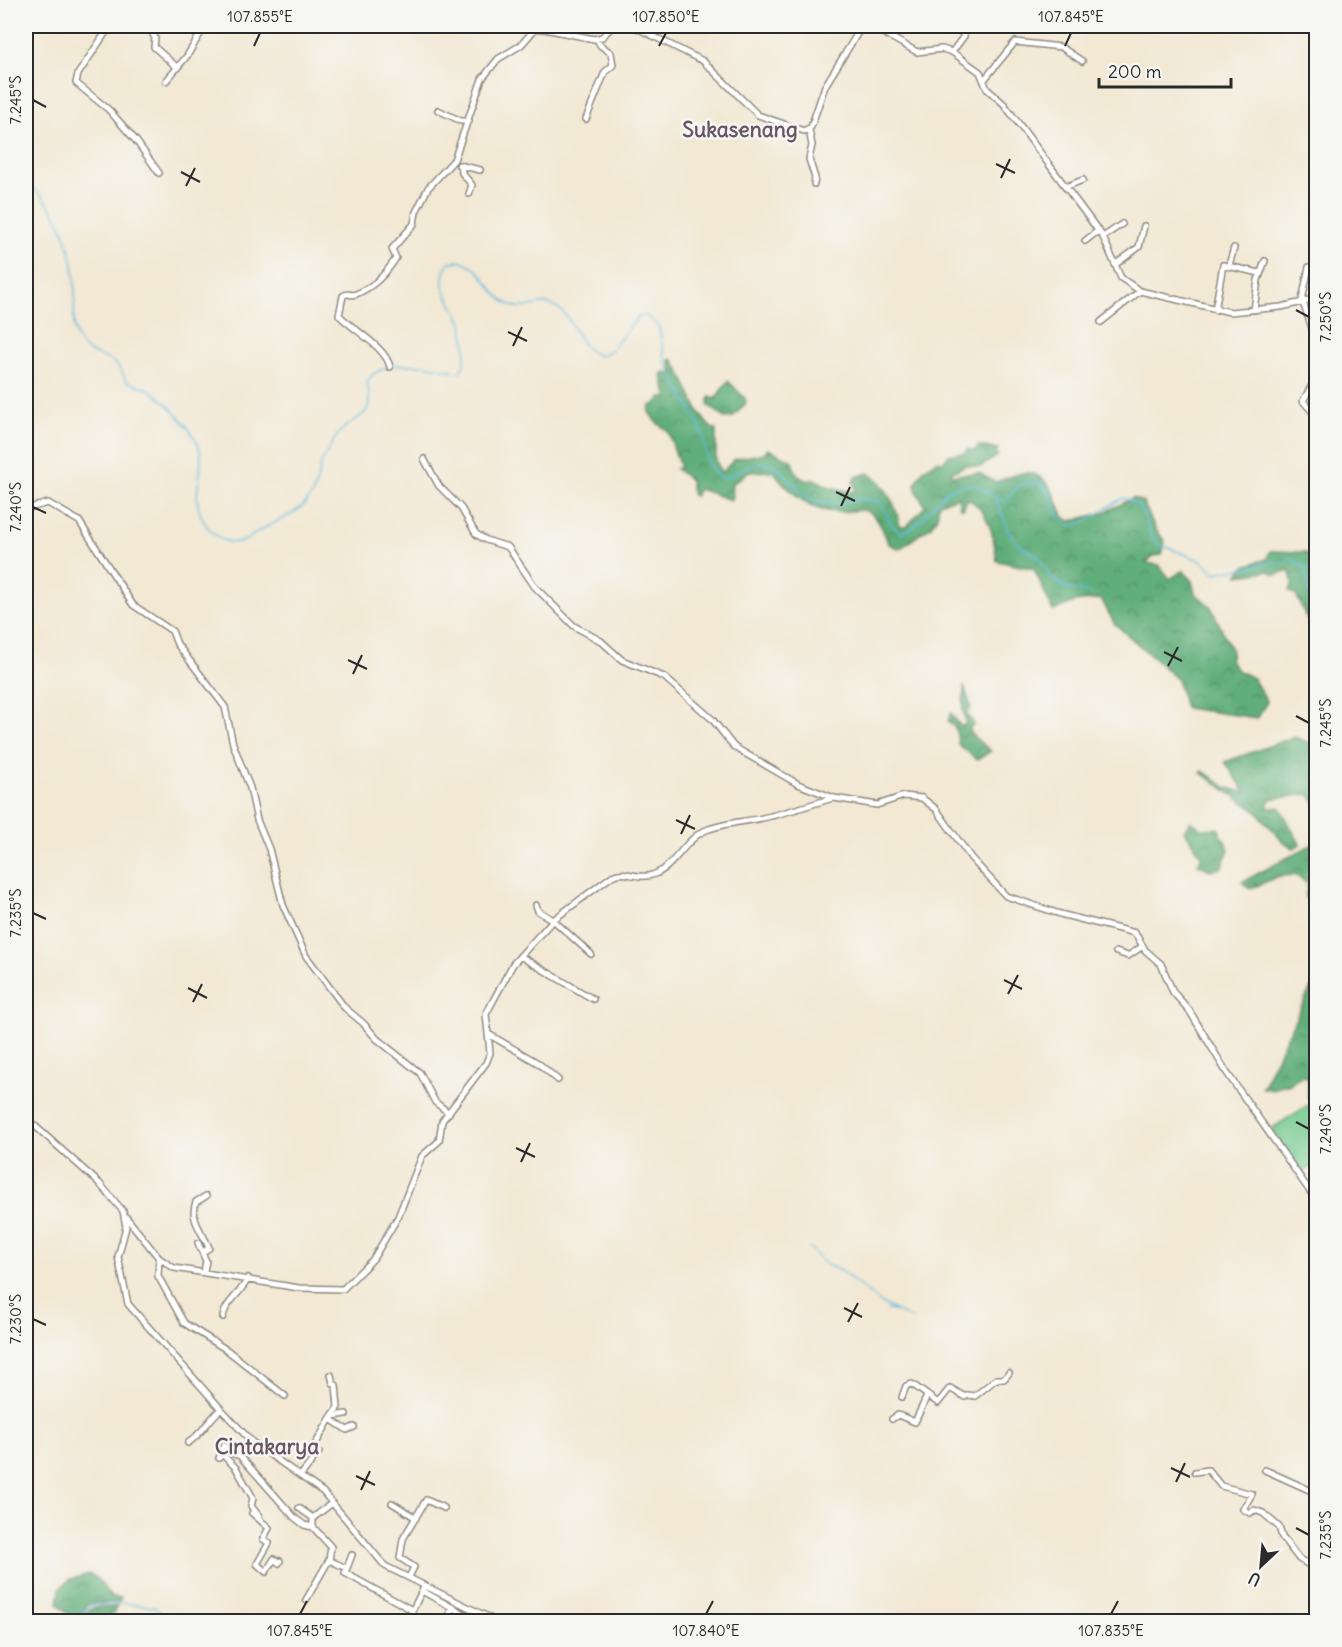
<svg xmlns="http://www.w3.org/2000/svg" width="1342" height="1647" font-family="Delius,sans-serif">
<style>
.forest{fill:url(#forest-crowns);stroke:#466c52;stroke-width:1.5}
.pitch{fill:#75ca8e;stroke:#507a5c;stroke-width:1.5}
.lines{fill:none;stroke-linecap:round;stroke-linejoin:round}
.stream{stroke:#5fbbdd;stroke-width:1.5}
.minor-casing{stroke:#8e8a7f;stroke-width:8}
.minor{stroke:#fff;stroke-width:5}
.ticks{fill:none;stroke:#2b2b2b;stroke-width:2}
.labels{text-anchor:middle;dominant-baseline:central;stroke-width:5;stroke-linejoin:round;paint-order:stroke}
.quarter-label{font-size:21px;font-weight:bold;fill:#685665;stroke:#f6f6f2}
.neatline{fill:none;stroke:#2b2b2b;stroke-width:2}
.ticks-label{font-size:15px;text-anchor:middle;fill:#2b2b2b}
</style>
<defs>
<pattern id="forest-crowns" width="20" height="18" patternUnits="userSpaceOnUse" patternTransform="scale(1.5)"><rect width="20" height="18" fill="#60ae79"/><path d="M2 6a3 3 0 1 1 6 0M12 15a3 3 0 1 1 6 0" fill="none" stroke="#4f8e63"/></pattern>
</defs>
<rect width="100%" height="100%" fill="#f6f6f2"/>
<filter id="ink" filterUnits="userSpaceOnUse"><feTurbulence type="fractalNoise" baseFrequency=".0167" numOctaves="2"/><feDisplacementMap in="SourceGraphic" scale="12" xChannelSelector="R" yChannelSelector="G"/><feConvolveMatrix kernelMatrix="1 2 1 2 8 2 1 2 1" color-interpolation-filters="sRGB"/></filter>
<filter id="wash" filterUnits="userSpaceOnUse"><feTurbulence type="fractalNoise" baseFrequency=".008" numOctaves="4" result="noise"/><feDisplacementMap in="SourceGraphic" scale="24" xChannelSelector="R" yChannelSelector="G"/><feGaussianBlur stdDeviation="1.35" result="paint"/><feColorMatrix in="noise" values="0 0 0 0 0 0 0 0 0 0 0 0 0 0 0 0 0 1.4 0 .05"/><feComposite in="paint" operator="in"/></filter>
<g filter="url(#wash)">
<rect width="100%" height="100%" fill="#f2e8d3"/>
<path class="forest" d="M 672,359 C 686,374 698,425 716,430 L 716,460 L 721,473 L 735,459 L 764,453 L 768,449 L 793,461 C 794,472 798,477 808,481 L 814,479 L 830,487 L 852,492 L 856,490 L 853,483 L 855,477 L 868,473 C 885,483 897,506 900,526 L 907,526 L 925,506 L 917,492 L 915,484 L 924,469 L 937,460 L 943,462 L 949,455 L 965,453 L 967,449 L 975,451 L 978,446 L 998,449 L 996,452 L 998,456 L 980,467 C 957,464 970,466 951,472 L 952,475 L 979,473 L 995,482 C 1004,479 1014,474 1023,473 C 1047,470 1057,499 1063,516 L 1070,521 L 1103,513 L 1133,498 L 1143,502 L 1156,530 L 1165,541 L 1162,555 L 1153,556 L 1146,563 L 1159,565 L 1170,579 L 1183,570 L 1192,581 L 1195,593 L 1211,607 L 1232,651 L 1230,661 L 1237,670 L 1253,678 L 1267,702 L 1257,718 L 1185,708 L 1177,679 L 1114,623 L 1101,599 L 1074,602 L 1053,611 L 1034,569 L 997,561 C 994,539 990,509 967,499 L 964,508 L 960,508 L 958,497 L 939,503 L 937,518 L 930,527 L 899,549 L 888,543 C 869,489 857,521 819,509 C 801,503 785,486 773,471 L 748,472 L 731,485 L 733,496 L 731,500 L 699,489 L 695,496 L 692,495 L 690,480 L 676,469 L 680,467 L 668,431 L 656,422 L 649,412 L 650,406 L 656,404 L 661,397 L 668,398 L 662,377 L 663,373 L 673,374 L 669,360 Z
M 728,381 L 745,398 L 746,403 L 733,417 L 725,418 L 708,405 L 710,397 L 715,399 Z
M 1270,551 L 1304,552 L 1316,558 L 1316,633 L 1312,630 L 1296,595 L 1289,591 L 1293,583 L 1289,570 L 1275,575 L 1269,571 L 1238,575 L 1245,566 L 1267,559 Z
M 964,686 L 971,707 L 967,714 L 974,724 L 969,729 L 974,737 L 991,751 L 977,760 L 958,744 L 956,729 L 948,721 L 951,713 L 961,727 L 966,723 L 963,710 Z
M 1294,737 L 1316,745 L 1316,804 L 1309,794 L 1270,799 L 1267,808 L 1280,807 L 1300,844 L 1294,848 L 1282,841 L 1257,812 L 1201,773 L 1203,771 L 1226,787 L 1246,793 L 1225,762 Z
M 1191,821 L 1202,829 L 1218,828 L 1229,850 L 1221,868 L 1210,870 L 1198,864 L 1202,856 L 1184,830 Z
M 1311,845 L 1316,845 L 1316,913 L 1305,897 L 1308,885 L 1297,875 L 1279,876 L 1250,889 L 1242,882 Z
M 1316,977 L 1316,1116 L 1308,1099 L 1308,1079 L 1304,1075 L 1288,1085 L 1281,1085 L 1274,1090 L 1262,1088 Z
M 89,1574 L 96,1577 L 111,1597 L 121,1598 L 119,1602 L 88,1604 L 76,1621 L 70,1621 L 67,1612 L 58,1604 L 60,1588 L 71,1579 Z
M 117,1606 L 110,1621 L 80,1621 C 87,1603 101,1609 117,1606 Z"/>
<path class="pitch" d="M 1308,1105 L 1316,1124 L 1316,1164 L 1301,1174 L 1271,1129 Z"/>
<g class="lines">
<path class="stream" d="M 26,182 C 60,207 75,250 75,292 C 75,305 71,326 77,338 C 92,366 114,347 126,381 C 133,385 140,385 147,388 C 163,397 189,426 197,442 C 208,465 191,489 200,513 C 206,531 226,549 246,540 C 251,538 255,532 261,530 C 279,519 296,516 310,498 C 319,485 317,472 323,459 C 328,451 334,438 340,432 C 360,411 375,421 367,382 L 373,374 L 387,367
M 392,365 L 424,365 L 460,372 C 470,360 465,328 458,314 C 453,305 444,294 443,284 C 442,275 445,269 449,262 C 483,255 486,296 513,306 C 528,312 541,297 556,307 C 576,318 576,351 601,356 L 612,349 L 638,317 L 647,316 L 659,327 L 666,364 L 700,426 L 709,465 L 719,477 L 727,478 C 740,471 749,462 765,463 C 785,465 794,491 812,500 C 834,511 858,492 881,503 L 892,525 L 900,533 C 928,528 936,482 971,485 C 984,486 991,498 1004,501 L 1020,485 L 1037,482 C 1059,496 1050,515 1070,525 C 1091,525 1104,506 1124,498 C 1152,508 1141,525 1156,543 L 1202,561 L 1215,573 L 1292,559 L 1306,568 L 1309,590 L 1316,611
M 996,499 L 1009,533 L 1017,543 L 1040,558 L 1051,578 L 1067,588 L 1090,593
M 810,1248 L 825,1264 L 841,1271 L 881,1303 L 913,1320
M 887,1310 L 895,1311
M 79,1622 L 82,1612 L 90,1606 L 123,1603 L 154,1607 L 174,1622"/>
</g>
</g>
<g filter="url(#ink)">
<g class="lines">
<defs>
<path id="minor" d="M 110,26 L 78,74 L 76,83 L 109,110 L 137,142 L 159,173
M 148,26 L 155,38 L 154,47 L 178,68
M 488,26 L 545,29 L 594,39 L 602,37 L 613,26
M 633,26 L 703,61 L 758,115 L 804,131 L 811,127 L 825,86 L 862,26
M 871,26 L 917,52 L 942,49 L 952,52 L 980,72 L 987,89 L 1004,104 L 1103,237 L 1121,278 L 1140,291 L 1230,312 L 1281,307 L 1316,299
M 952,52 L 964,36 L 956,26
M 984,80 L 1015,42 L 1061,47 L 1082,61
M 166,81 L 187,56 L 205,26
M 438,110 L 461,121 L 469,121
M 586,119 L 605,72 L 613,65 L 611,53 L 600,45 L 597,39
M 809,130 L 812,145 L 809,159 L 815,178 L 814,184
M 459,165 L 480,170
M 461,165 L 462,173 L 472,185 L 469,194
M 1065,187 L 1083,180
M 1103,237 L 1122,224
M 1085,241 L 1099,230
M 1116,264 L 1139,247 L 1144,226
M 1229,265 L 1234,248
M 1309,267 L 1302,300 L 1316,339
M 1215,310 L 1223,265 L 1260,273
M 1254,310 L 1258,280 L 1265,261
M 1101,322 L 1140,291
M 390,367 C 386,347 353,330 339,315 L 343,296 C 350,291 349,297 356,294 C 374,287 386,274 396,258 L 392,249 L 414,224 L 416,212 L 428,188 L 454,160 L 482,79 L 498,59 L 521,45 L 535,29
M 1316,367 L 1316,373
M 1316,378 L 1303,401 L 1316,416
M 424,459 L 439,486 L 461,508 L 476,534 L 486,540 L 508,547 L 535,587 L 574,626 L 601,641 L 622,660 L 664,677 L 712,719 L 734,747 L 798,784 L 834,798 L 877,805 L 904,796 L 922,798 L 936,809 L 971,858 L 1006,896 L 1060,914 L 1135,933 L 1145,950 L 1161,964 L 1173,992 L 1189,1010 L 1227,1073 L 1316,1200
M 26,509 L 48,503 L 79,521 L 133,605 L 172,631 L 177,644 L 225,707 L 233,744 L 250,788 L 257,820 L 269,849 L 283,905 L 306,956 L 345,1008 L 363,1023 L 377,1039 L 420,1073 L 435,1102 L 449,1113
M 536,905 L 538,911 L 553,920 L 591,954
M 1116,952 L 1128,956 L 1143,946
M 520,956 L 593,999
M 490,1035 L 538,1063 L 558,1080
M 26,1118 L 99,1183 L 123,1211 L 126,1227 L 118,1257 L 128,1304 L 221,1409 L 252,1442 L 323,1492 L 385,1566 L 498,1622
M 126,1217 L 159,1258 L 174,1268 L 299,1288 L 343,1289 L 373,1259 L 398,1217 L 422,1156 L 439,1141 L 442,1121 L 486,1063 L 490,1053 L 486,1014 L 513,964 L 553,920 L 612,876 C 625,869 637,880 652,875 C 674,869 683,841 704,831 C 724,822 749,822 771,816 C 792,811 812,804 833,798
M 198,1243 L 206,1261 L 204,1271
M 203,1252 L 209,1248 C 203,1232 189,1220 196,1202 L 206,1196
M 159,1258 L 158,1276 L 184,1323 L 227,1350 L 285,1396
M 223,1317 C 225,1302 242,1293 248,1278
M 902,1397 L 906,1386 L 912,1384 L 938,1403 L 950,1388 L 965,1397 L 968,1395 L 975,1396 L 996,1379 L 1004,1379 L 1009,1373
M 333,1416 L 346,1414
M 330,1419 L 338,1407 L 336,1385 L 333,1383 L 331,1375
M 892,1419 L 898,1415 L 915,1422 L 927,1396
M 188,1443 C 202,1434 208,1420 221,1409
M 222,1454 L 220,1452 L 224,1446 L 227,1451 L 240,1456 L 294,1517 L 304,1525 L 313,1527
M 219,1458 L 222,1454 L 236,1468 L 253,1498 L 251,1506 L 259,1516
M 1265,1470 L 1316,1493
M 1195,1472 L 1208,1470 L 1221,1486 L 1252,1494 L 1243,1509 L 1250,1513 L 1254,1510 L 1263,1513 L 1279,1527 L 1282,1537 L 1299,1559 L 1316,1569
M 301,1475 L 319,1452 L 315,1445 L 330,1419 L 347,1430 L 354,1427
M 392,1503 L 416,1518
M 299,1508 L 313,1518 L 332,1503
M 252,1513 L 269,1528 L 263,1539 L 269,1543 L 257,1564 L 266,1572 L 274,1559 L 279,1563 L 280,1561
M 313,1518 L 313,1527 L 331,1547 L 329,1560 L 346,1568
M 352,1555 L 345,1573 L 412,1610
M 409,1577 L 414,1567 L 400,1558 L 403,1539 L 426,1500 L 444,1508
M 422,1591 L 479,1622
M 306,1600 L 329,1560
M 402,1622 L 405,1616 L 409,1617
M 416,1622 L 409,1617 L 423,1589
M 446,1622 L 452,1608"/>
</defs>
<use href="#minor" class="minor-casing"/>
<use href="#minor" class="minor"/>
</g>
</g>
<path class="ticks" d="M 254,46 L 260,33M 659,46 L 666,33M 1065,46 L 1071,33M 33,100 L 46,107M 996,164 L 1015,173M 181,172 L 200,182M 1001,178 L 1010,159M 186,186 L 195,168M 1296,310 L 1309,317M 508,332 L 527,341M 513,346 L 522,327M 836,492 L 855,501M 841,506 L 850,487M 33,507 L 46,513M 1164,652 L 1182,661M 348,660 L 367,669M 1168,666 L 1178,647M 353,674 L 362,655M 1296,716 L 1309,723M 676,820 L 695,829M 681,834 L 690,815M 33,913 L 46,919M 1004,980 L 1022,989M 188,988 L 207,998M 1008,994 L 1018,975M 193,1002 L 202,984M 1296,1122 L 1309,1129M 516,1148 L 535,1157M 521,1162 L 530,1143M 844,1308 L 862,1317M 33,1319 L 46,1325M 848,1322 L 858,1303M 1171,1468 L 1190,1477M 356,1476 L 375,1485M 1176,1482 L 1185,1463M 361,1490 L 370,1471M 1296,1528 L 1309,1535M 300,1614 L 307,1601M 706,1614 L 713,1601M 1111,1614 L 1118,1601"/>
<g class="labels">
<g class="quarter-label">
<text x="740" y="129">Sukasenang</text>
<text x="267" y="1446">Cintakarya</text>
</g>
</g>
<rect width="1342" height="1647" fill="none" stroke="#f6f6f2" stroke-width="66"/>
<g transform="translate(1261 1566) rotate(206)" stroke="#f6f6f2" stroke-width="4.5" paint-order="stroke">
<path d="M0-4.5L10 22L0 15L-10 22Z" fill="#2b2b2b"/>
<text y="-9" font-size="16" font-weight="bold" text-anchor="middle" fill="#2b2b2b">U</text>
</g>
<path d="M1099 78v9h132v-9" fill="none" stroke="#2b2b2b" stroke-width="3"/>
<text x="1108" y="78" font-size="18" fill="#2b2b2b" stroke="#f6f6f2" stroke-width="4.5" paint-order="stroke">200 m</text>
<rect x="33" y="33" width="1276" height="1581" class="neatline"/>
<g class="ticks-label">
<text x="260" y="22">107.855°E</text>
<text x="666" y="22">107.850°E</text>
<text x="1071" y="22">107.845°E</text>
<text transform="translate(16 100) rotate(-90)" y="5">7.245°S</text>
<text transform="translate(1326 317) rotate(-90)" y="5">7.250°S</text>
<text transform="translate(16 507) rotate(-90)" y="5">7.240°S</text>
<text transform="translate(1326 723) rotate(-90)" y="5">7.245°S</text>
<text transform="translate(16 913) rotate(-90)" y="5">7.235°S</text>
<text transform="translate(1326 1129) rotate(-90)" y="5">7.240°S</text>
<text transform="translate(16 1319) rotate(-90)" y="5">7.230°S</text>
<text transform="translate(1326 1535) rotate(-90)" y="5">7.235°S</text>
<text x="300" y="1636">107.845°E</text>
<text x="706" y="1636">107.840°E</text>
<text x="1111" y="1636">107.835°E</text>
</g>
</svg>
